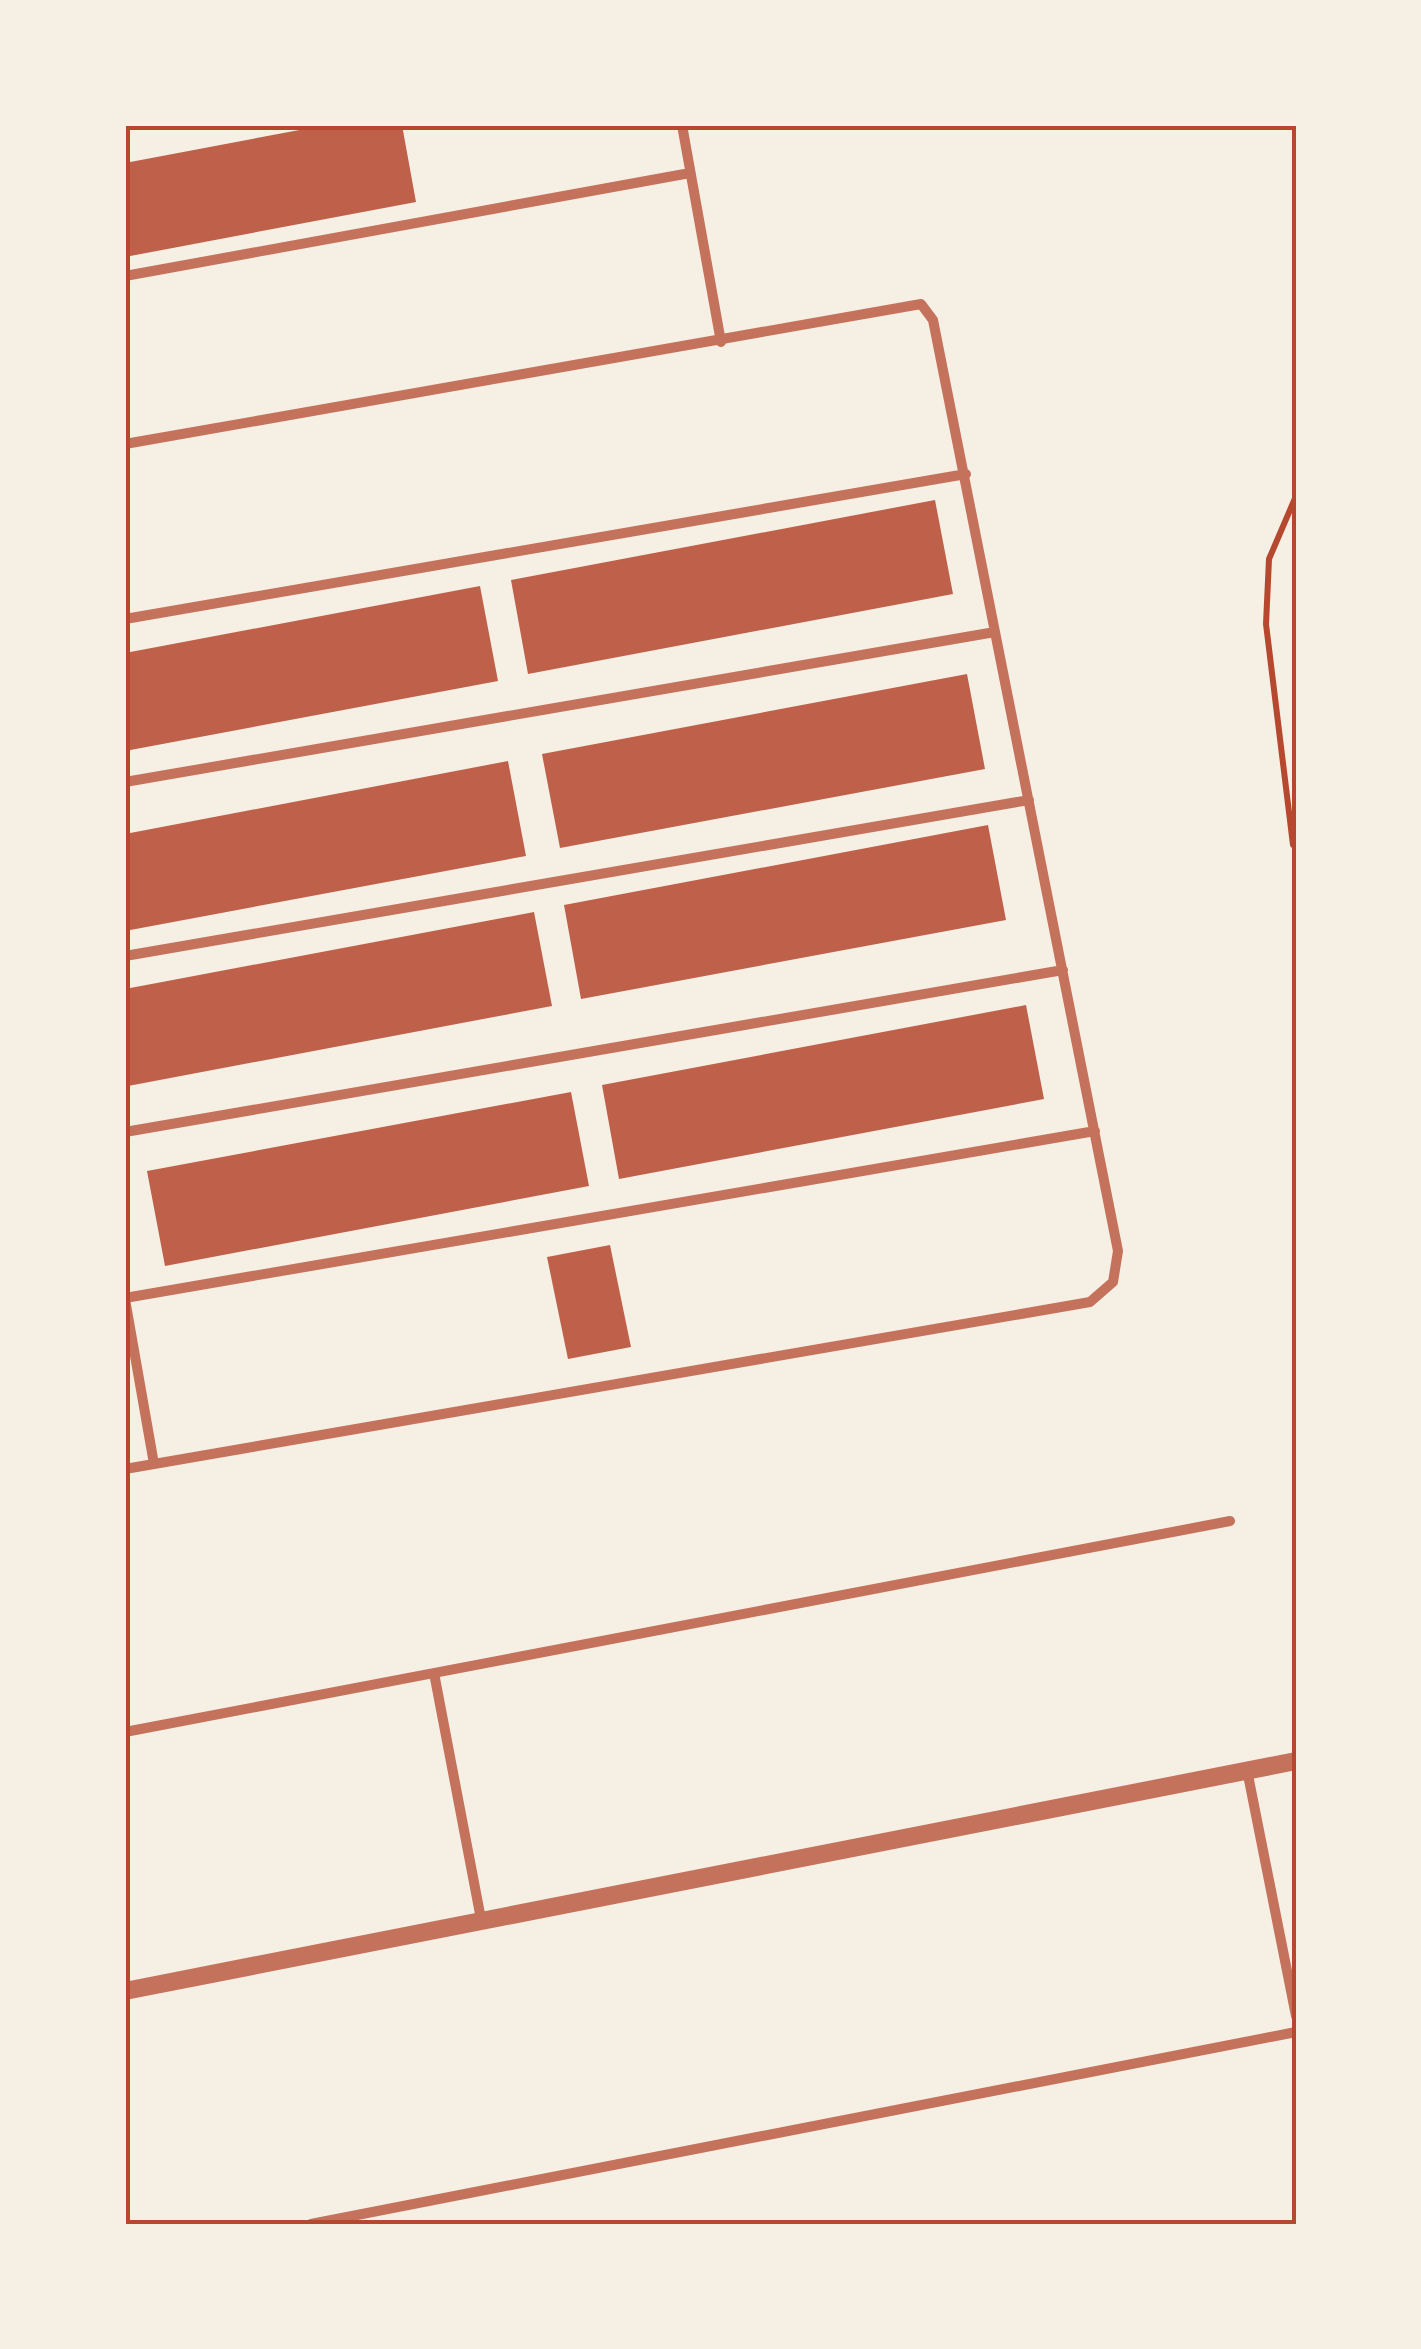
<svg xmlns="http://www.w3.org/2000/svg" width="1421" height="2349" font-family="Mulish,sans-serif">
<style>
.building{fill:#bf614a}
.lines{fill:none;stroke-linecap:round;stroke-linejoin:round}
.path{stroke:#b5482f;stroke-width:6}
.minor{stroke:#c5725c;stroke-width:10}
.tertiary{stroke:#c5725c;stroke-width:18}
.neatline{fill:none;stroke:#b5482f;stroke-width:4}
</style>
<rect width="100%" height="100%" fill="#f6efe4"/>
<path class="building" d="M 326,125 L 402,125 L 416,202 L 125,257 L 125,163 Z
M 935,500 L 953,594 L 528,674 L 511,580 Z
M 480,586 L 498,681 L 125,751 L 125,653 Z
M 967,674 L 985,769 L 560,848 L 542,754 Z
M 508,761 L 526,856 L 125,931 L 125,834 Z
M 988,825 L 1006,920 L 581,999 L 564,905 Z
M 534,912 L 552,1006 L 128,1086 L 125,989 Z
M 1026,1005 L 1044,1099 L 619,1179 L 602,1085 Z
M 571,1092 L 589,1186 L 165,1266 L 147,1171 Z
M 610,1245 L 631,1347 L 568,1359 L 547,1257 Z"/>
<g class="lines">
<path class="path" d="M 1293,845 L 1266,624 L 1269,559 L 1296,496"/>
<path class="minor" d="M 682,125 L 721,342
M 125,276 L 690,173
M 125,444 L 921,304 L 933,320 L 1118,1251 L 1113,1282 L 1090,1302 L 125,1469
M 125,619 L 966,474
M 125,782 L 995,632
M 125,956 L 1029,800
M 125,1132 L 1063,970
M 125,1298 L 1095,1131
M 125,1299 L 154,1464
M 434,1673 L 481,1919
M 125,1732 L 1230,1521
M 1247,1770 L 1296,2016
M 311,2224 L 1296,2032"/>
<path class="tertiary" d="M 125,1991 L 1296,1761"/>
</g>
<rect width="1421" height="2349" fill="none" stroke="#f6efe4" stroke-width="255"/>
<rect x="128" y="128" width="1166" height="2094" class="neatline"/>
</svg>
